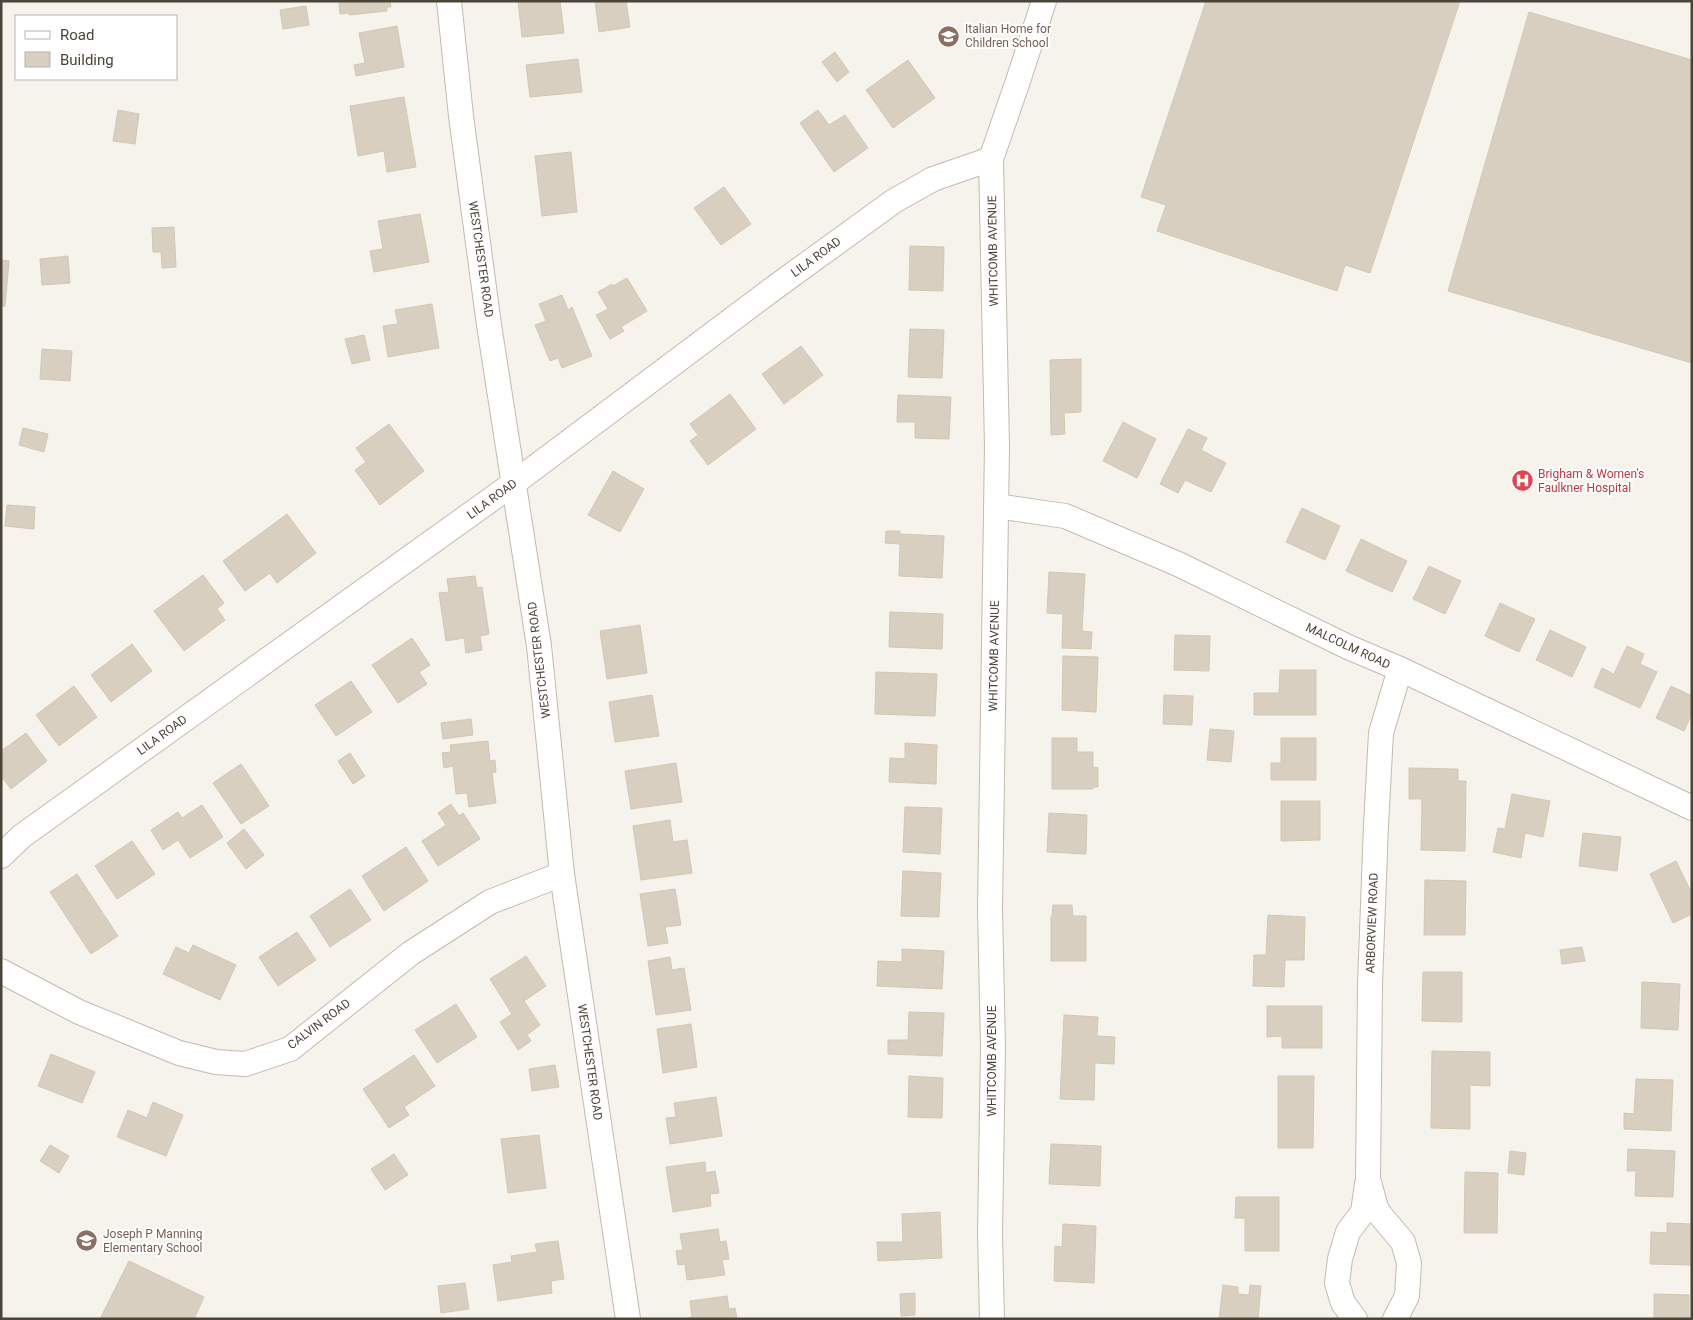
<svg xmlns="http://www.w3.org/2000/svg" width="1693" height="1320" font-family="Roboto,sans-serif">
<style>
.building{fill:#d8cfc1;stroke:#d3c7b4}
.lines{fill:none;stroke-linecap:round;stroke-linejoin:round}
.street-casing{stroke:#c2bbae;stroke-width:26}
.street{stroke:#fff;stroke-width:24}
.labels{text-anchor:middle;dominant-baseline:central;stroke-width:4;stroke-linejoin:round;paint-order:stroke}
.education-label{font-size:12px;fill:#785e54;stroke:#fff;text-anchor:start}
.street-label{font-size:12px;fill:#4b4439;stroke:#fff}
.health-label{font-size:12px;fill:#be3a42;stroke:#fff;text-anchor:start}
</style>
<rect width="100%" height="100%" fill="#f6f3ec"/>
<path class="building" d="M 347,1 L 390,1 L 391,7 L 387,7 L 387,11 L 349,15 L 349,13 L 340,14 L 339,3 L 347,2 Z
M 518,1 L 560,1 L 564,33 L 522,37 Z
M 595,1 L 626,1 L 630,27 L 599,32 Z
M 1206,1 L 1460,1 L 1370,273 L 1345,265 L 1337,291 L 1157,231 L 1166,205 L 1141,197 Z
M 306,6 L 309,25 L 283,29 L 280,10 Z
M 1529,12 L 1692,60 L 1692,363 L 1448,291 Z
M 397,26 L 404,67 L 356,76 L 354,65 L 365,63 L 359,33 Z
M 835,52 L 849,72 L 837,82 L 822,62 Z
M 578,59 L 582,92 L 530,97 L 526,65 Z
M 908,60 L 935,98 L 893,128 L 866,90 Z
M 404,97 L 416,167 L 387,172 L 384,151 L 358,156 L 350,106 Z
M 118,110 L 139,114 L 135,144 L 113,141 Z
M 818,110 L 829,125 L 845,115 L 868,148 L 834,172 L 800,123 Z
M 571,152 L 577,212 L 542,216 L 535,156 Z
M 724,187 L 751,224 L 721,245 L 694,208 Z
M 420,214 L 429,262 L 374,272 L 370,251 L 383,249 L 378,221 Z
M 174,227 L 176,267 L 162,268 L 161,252 L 153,252 L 152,228 Z
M 910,246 L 944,247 L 943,291 L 909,290 Z
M 68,256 L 70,283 L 42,285 L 40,259 Z
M 1,260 L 9,261 L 5,306 L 1,306 Z
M 627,278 L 647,311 L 621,327 L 624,331 L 610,339 L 596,315 L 608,309 L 598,292 L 612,284 L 613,286 Z
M 562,295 L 568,310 L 572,307 L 592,356 L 562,368 L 558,358 L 550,361 L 535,325 L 546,321 L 539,304 Z
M 432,304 L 439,348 L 388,357 L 383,326 L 398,324 L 395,310 Z
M 910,329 L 944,330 L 942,378 L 908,377 Z
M 364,335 L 370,360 L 352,364 L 345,339 Z
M 801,346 L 823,375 L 784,404 L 762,374 Z
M 42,349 L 72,351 L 70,381 L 40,379 Z
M 1081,359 L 1081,412 L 1064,413 L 1065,434 L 1051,435 L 1050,360 Z
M 730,394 L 756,429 L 708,465 L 690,441 L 698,435 L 690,424 Z
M 898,395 L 951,397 L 949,439 L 915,438 L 915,422 L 897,422 Z
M 1123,422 L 1156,439 L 1137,478 L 1103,461 Z
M 389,424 L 424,471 L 380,505 L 355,470 L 366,462 L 356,448 Z
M 23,428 L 48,434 L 44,452 L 19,445 Z
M 1188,429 L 1207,438 L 1201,450 L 1226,463 L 1211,492 L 1185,480 L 1178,493 L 1160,484 Z
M 613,471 L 644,489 L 620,532 L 588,515 Z
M 7,505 L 35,507 L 34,529 L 5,526 Z
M 1302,508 L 1340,526 L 1325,560 L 1286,542 Z
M 287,514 L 316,553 L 277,583 L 270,573 L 245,591 L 223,561 Z
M 886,531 L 900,531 L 900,534 L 944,536 L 942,578 L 899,576 L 900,544 L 885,543 Z
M 1361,539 L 1407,561 L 1392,592 L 1346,571 Z
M 1429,566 L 1461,581 L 1445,614 L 1413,599 Z
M 1049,572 L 1085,574 L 1082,631 L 1092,632 L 1091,649 L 1062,648 L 1063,614 L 1047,613 Z
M 203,575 L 224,603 L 217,609 L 225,620 L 184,651 L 154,611 Z
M 475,576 L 477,588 L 482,587 L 489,634 L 480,636 L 482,650 L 466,653 L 464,638 L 446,641 L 439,593 L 449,592 L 447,579 Z
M 1500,603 L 1535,619 L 1519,652 L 1485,636 Z
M 890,612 L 943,614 L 942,649 L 889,647 Z
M 640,625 L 647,673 L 607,679 L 600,631 Z
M 1550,630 L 1586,647 L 1572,677 L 1536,660 Z
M 1175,635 L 1210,636 L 1209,671 L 1174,670 Z
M 412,638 L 430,665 L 419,672 L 427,684 L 398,703 L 372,665 Z
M 132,644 L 152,671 L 111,702 L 91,675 Z
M 1627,646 L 1644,654 L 1640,664 L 1657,672 L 1640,708 L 1594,687 L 1602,668 L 1614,674 Z
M 1063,656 L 1098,657 L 1096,712 L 1062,710 Z
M 1280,670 L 1316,670 L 1316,715 L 1254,715 L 1254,693 L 1279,693 Z
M 876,672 L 937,674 L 935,716 L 875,714 Z
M 351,681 L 372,712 L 336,736 L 315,705 Z
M 74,686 L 97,717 L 59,746 L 36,715 Z
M 1671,686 L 1692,696 L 1692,713 L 1684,731 L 1656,718 Z
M 652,695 L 659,736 L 615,742 L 609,702 Z
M 1164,695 L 1193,696 L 1192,725 L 1163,724 Z
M 471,719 L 473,735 L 443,739 L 441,723 Z
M 1210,729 L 1234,731 L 1231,762 L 1207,760 Z
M 26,733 L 47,761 L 11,789 L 1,776 L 1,751 Z
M 1052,738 L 1077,738 L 1077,752 L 1093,752 L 1093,767 L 1098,768 L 1098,787 L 1093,787 L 1093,789 L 1052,789 Z
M 1281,738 L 1316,738 L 1316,780 L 1271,780 L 1271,763 L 1281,763 Z
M 488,741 L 490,761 L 495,760 L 496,772 L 492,773 L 496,803 L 469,807 L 467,793 L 456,794 L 453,766 L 444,768 L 442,753 L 451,752 L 450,745 Z
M 905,743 L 937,745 L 936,784 L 889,782 L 890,758 L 905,759 Z
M 350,753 L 365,776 L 353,784 L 338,761 Z
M 676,763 L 682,802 L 631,809 L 625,771 Z
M 241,764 L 269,806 L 241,824 L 213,783 Z
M 1409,768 L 1458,769 L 1458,781 L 1466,781 L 1465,851 L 1421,850 L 1422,799 L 1409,799 Z
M 1512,794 L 1550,801 L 1543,837 L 1525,833 L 1521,858 L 1493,852 L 1498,828 L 1505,829 Z
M 1281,801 L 1320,801 L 1320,840 L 1281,841 Z
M 451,804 L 459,816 L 463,813 L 480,839 L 438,866 L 422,841 L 446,825 L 438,813 Z
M 202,805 L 223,837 L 190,858 L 178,840 L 163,850 L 151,830 L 178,812 L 182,818 Z
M 905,807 L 942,808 L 940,854 L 903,852 Z
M 1049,813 L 1087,815 L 1086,854 L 1047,852 Z
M 670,820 L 673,842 L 687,840 L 692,873 L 641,880 L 633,826 Z
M 244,829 L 264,855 L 246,869 L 227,843 Z
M 1583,833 L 1621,837 L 1617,871 L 1579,866 Z
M 132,841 L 155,874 L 117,899 L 95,866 Z
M 406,847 L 428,881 L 384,911 L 362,876 Z
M 1676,861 L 1692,894 L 1692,914 L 1673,923 L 1650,874 Z
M 903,871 L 941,873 L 939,917 L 901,916 Z
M 77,874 L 118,936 L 91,954 L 50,892 Z
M 1425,880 L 1466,881 L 1465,935 L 1424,935 Z
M 350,889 L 371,920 L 330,947 L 310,916 Z
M 675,889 L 681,925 L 665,927 L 668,943 L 648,946 L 640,894 Z
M 1053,905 L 1072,905 L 1073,916 L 1086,916 L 1086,961 L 1051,961 L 1051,916 L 1052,916 Z
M 1268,915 L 1305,917 L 1304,960 L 1285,960 L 1284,987 L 1253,986 L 1254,955 L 1266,955 Z
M 297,932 L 316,960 L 278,986 L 259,957 Z
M 193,945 L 236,965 L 220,1000 L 163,974 L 176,947 L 189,953 Z
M 1582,947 L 1585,961 L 1562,964 L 1560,950 Z
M 902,949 L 944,951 L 942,989 L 877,986 L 878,961 L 902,962 Z
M 526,956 L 546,986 L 524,1001 L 540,1025 L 527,1035 L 531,1041 L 518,1050 L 500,1022 L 512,1014 L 490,979 Z
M 670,957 L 672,970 L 684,968 L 691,1010 L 656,1015 L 648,961 Z
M 1423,972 L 1462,972 L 1462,1022 L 1422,1021 Z
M 1642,982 L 1680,984 L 1678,1030 L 1641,1028 Z
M 456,1004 L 477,1037 L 437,1063 L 415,1030 Z
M 1267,1006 L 1322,1006 L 1322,1048 L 1282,1048 L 1282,1036 L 1267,1037 Z
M 909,1012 L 944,1013 L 942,1056 L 888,1054 L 888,1040 L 908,1040 Z
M 1064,1015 L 1098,1017 L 1097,1036 L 1115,1037 L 1114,1064 L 1095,1063 L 1094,1100 L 1060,1099 Z
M 691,1024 L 697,1067 L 663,1073 L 657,1029 Z
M 1432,1051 L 1490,1052 L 1490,1086 L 1470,1085 L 1470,1129 L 1431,1128 Z
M 51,1054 L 95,1072 L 82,1103 L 38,1086 Z
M 414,1055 L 435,1086 L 404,1107 L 409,1115 L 389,1128 L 363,1089 Z
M 555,1065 L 559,1087 L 532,1091 L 529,1069 Z
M 909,1076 L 943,1078 L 942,1118 L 908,1117 Z
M 1278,1076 L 1314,1076 L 1313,1148 L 1278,1148 Z
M 1636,1079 L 1673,1080 L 1671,1131 L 1624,1129 L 1624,1113 L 1634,1114 Z
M 716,1097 L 722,1136 L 670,1144 L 666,1118 L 676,1117 L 674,1103 Z
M 153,1102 L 183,1115 L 166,1156 L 117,1137 L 128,1110 L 147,1118 Z
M 539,1135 L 546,1188 L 508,1193 L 501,1139 Z
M 1051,1144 L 1101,1146 L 1100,1186 L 1049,1184 Z
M 50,1145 L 69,1156 L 59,1173 L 40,1161 Z
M 1628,1149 L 1675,1151 L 1673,1197 L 1635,1196 L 1636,1171 L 1627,1171 Z
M 1510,1151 L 1526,1153 L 1524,1175 L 1508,1173 Z
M 394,1154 L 408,1175 L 385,1190 L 371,1169 Z
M 705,1162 L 706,1173 L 715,1171 L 719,1193 L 710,1194 L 711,1206 L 673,1212 L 666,1167 Z
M 1465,1172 L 1498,1173 L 1497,1233 L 1464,1233 Z
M 1236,1197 L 1279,1197 L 1279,1251 L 1245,1251 L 1245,1218 L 1235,1218 Z
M 940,1212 L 942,1258 L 878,1261 L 877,1242 L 903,1242 L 902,1214 Z
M 1667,1223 L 1692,1224 L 1691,1265 L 1650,1264 L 1651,1232 L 1667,1233 Z
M 1063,1224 L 1096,1226 L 1094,1283 L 1054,1281 L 1055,1246 L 1062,1247 Z
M 718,1229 L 720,1242 L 726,1241 L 729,1259 L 722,1260 L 725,1275 L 687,1280 L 685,1264 L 678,1265 L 676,1251 L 683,1250 L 680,1234 Z
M 558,1241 L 564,1279 L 551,1281 L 552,1293 L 498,1301 L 493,1265 L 512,1262 L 511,1256 L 537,1252 L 535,1244 Z
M 129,1261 L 204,1297 L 194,1319 L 100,1319 Z
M 465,1283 L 469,1309 L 441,1313 L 438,1286 Z
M 1223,1285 L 1238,1287 L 1238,1294 L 1249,1295 L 1250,1285 L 1261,1286 L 1258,1319 L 1219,1319 Z
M 915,1293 L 915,1315 L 901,1316 L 900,1294 Z
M 1654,1294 L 1689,1295 L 1689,1319 L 1654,1319 Z
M 727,1296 L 729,1309 L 735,1308 L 737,1319 L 685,1319 L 692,1317 L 690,1301 Z"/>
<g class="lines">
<defs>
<path id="street" d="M 449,1 L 461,116 L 489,325 L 539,646 L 562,874 L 628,1319
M 996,506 L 1065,516 L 1178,564 L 1348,647 L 1400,669 L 1692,808
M 1,856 L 22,836 L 514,483 L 774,288 L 894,201 L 933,179 L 991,159
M 1,971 L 79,1012 L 179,1053 L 216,1062 L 245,1064 L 290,1049 L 411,953 L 490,902 L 562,874
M 992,1319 L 990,1234 L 993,1047 L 990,909 L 997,446 L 991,159 L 1018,81 L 1044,1
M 1355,1319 L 1343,1303 L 1337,1283 L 1340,1259 L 1348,1232 L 1363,1212 L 1367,1184
M 1395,1319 L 1407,1296 L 1409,1263 L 1403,1242 L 1377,1211 L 1368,1179 L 1370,984 L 1376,825 L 1381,733 L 1400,669"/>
</defs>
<use href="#street" class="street-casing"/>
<use href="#street" class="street"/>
</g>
<defs>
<symbol id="school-disc" viewBox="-11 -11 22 22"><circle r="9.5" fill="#8d6e63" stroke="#fff"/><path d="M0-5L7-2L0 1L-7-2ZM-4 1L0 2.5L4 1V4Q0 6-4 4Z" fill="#fff"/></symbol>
<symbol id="hospital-disc" viewBox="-11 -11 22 22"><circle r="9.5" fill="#e0444e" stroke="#fff"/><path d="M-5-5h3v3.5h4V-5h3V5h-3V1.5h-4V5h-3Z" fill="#fff"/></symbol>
</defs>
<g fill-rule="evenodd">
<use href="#school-disc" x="936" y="24" width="25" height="25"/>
<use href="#hospital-disc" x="1510" y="468" width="25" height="25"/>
<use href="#school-disc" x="74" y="1228" width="25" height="25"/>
</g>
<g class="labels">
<g class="education-label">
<text x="965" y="29">Italian Home for<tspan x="965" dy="14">Children School</tspan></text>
<text x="103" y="1234">Joseph P Manning<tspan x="103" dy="14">Elementary School</tspan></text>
</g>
<g class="street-label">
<text transform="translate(993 251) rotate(-91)">WHITCOMB AVENUE</text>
<text transform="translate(816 257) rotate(-36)">LILA ROAD</text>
<text transform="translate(481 259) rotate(82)">WESTCHESTER ROAD</text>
<text transform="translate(492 499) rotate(-36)">LILA ROAD</text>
<text transform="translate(1348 646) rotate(25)">MALCOLM ROAD</text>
<text transform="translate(994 656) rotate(-89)">WHITCOMB AVENUE</text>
<text transform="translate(539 660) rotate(-97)">WESTCHESTER ROAD</text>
<text transform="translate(162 735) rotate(-36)">LILA ROAD</text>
<text transform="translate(1372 923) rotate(-88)">ARBORVIEW ROAD</text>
<text transform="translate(319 1024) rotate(-37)">CALVIN ROAD</text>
<text transform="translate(992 1061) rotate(-90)">WHITCOMB AVENUE</text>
<text transform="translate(590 1062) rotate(82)">WESTCHESTER ROAD</text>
</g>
<g class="health-label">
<text x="1538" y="474">Brigham &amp; Women's<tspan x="1538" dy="14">Faulkner Hospital</tspan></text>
</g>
</g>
<rect width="1693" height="1320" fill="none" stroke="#4b4439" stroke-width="5"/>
<rect x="15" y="15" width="162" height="65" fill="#ffffff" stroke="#b7b4b0"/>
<rect x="25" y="31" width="25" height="8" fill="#ffffff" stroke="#b7b4b0"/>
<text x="60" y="40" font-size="15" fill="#4b4439">Road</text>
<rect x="25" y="52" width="25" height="15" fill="#d8cfc1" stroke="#b7b4b0"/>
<text x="60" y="65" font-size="15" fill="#4b4439">Building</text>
</svg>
